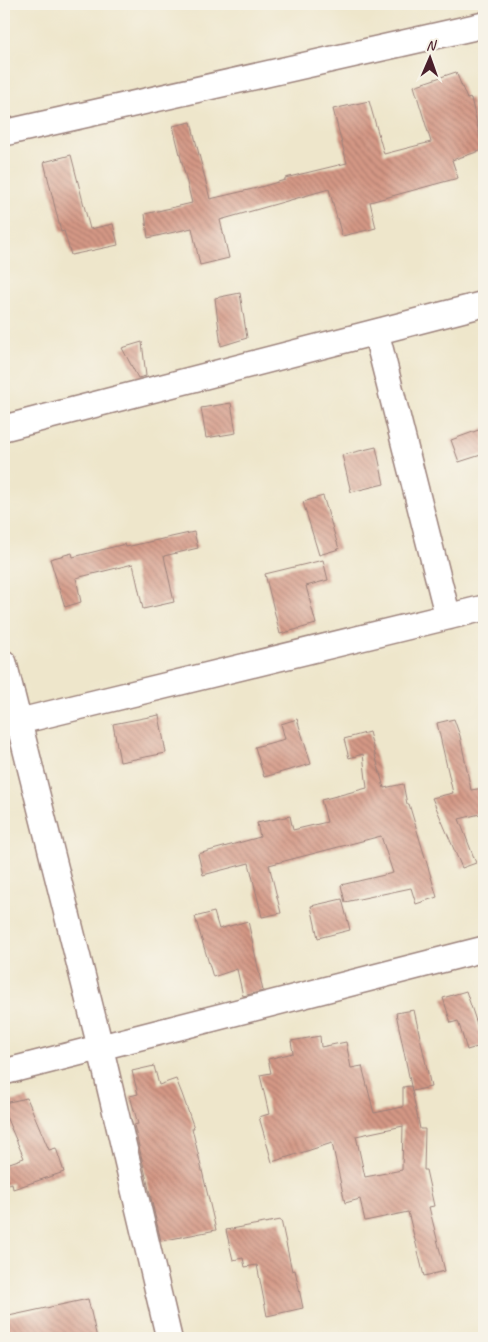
<svg xmlns="http://www.w3.org/2000/svg" width="488" height="1342" font-family="Caveat,sans-serif">
<style>
.building{fill:url(#building-back-hatch);fill-rule:evenodd}
.lines{fill:none;stroke-linecap:round;stroke-linejoin:round}
.minor-casing{stroke:#9c827b;stroke-width:28}
.minor{stroke:#fff;stroke-width:25}
</style>
<defs>
<pattern id="building-back-hatch" width="6" height="6" patternUnits="userSpaceOnUse" patternTransform="scale(1.25)"><rect width="6" height="6" fill="#d49885"/><path d="M-1 5l2 2M0 0l6 6M5-1l2 2" fill="none" stroke="#ae7b6d"/></pattern>
</defs>
<rect width="100%" height="100%" fill="#f7f3e8"/>
<filter id="ink" filterUnits="userSpaceOnUse"><feTurbulence type="fractalNoise" baseFrequency=".02" numOctaves="2"/><feDisplacementMap in="SourceGraphic" scale="10" xChannelSelector="R" yChannelSelector="G"/><feConvolveMatrix kernelMatrix="1 2 1 2 8 2 1 2 1" color-interpolation-filters="sRGB"/></filter>
<filter id="wash" filterUnits="userSpaceOnUse"><feTurbulence type="fractalNoise" baseFrequency=".0096" numOctaves="4" result="noise"/><feDisplacementMap in="SourceGraphic" scale="20" xChannelSelector="R" yChannelSelector="G"/><feGaussianBlur stdDeviation="1.12" result="paint"/><feColorMatrix in="noise" values="0 0 0 0 0 0 0 0 0 0 0 0 0 0 0 0 0 1.4 0 .05"/><feComposite in="paint" operator="in"/></filter>
<g filter="url(#wash)">
<rect width="100%" height="100%" fill="#eee6cb"/>
<g id="blocks">
<path class="building" d="M 456,72 L 467,99 L 471,98 L 483,150 L 452,160 L 458,178 L 370,202 L 376,228 L 342,236 L 329,189 L 220,220 L 229,258 L 200,265 L 192,228 L 148,238 L 145,214 L 192,203 L 173,126 L 191,122 L 210,199 L 257,188 L 285,180 L 285,178 L 347,163 L 333,109 L 369,101 L 384,154 L 431,142 L 414,86 Z
M 71,155 L 90,229 L 113,224 L 118,245 L 71,255 L 64,231 L 61,232 L 44,162 Z
M 240,293 L 247,338 L 221,346 L 215,298 Z
M 142,342 L 146,376 L 138,378 L 122,348 Z
M 231,403 L 236,433 L 206,438 L 201,408 Z
M 484,428 L 484,454 L 459,462 L 451,440 Z
M 376,447 L 384,484 L 351,492 L 342,455 Z
M 323,496 L 339,549 L 319,555 L 303,502 Z
M 194,532 L 198,548 L 164,556 L 174,602 L 143,609 L 133,564 L 76,578 L 81,602 L 65,607 L 50,559 L 72,553 L 73,557 L 125,544 L 126,547 Z
M 323,560 L 328,580 L 306,586 L 316,624 L 280,634 L 265,574 Z
M 159,715 L 166,753 L 120,762 L 113,724 Z
M 297,719 L 311,764 L 264,777 L 255,747 L 285,739 L 281,724 Z
M 454,719 L 460,736 L 471,790 L 484,788 L 484,813 L 459,819 L 476,863 L 462,868 L 432,798 L 453,793 L 437,723 Z
M 369,732 L 384,788 L 403,784 L 407,804 L 409,804 L 437,897 L 416,904 L 411,888 L 345,902 L 341,885 L 393,873 L 381,836 L 269,865 L 281,913 L 262,917 L 249,863 L 203,875 L 198,854 L 260,837 L 257,823 L 290,816 L 293,830 L 327,822 L 321,800 L 367,788 L 363,754 L 349,758 L 344,739 Z
M 342,899 L 350,930 L 318,938 L 311,906 Z
M 214,912 L 219,929 L 248,921 L 263,991 L 243,996 L 237,969 L 213,977 L 195,917 Z
M 466,991 L 484,1045 L 467,1050 L 458,1021 L 451,1023 L 443,998 Z
M 414,1010 L 431,1087 L 412,1091 L 396,1013 Z
M 320,1036 L 321,1047 L 346,1042 L 351,1068 L 362,1066 L 374,1113 L 403,1107 L 403,1087 L 411,1086 L 420,1129 L 425,1129 L 424,1170 L 426,1170 L 434,1206 L 429,1207 L 445,1271 L 424,1276 L 408,1212 L 365,1221 L 360,1199 L 345,1203 L 332,1143 L 272,1162 L 259,1117 L 269,1114 L 260,1075 L 271,1073 L 268,1059 L 293,1053 L 291,1041 ZM 403,1126 L 402,1170 L 365,1177 L 356,1136 Z
M 154,1066 L 159,1085 L 176,1079 L 182,1094 L 194,1128 L 192,1128 L 216,1230 L 161,1241 L 134,1125 L 138,1124 L 130,1096 L 138,1094 L 132,1071 Z
M 27,1098 L 49,1150 L 56,1148 L 64,1172 L 13,1189 L 12,1183 L 4,1185 L 4,1165 L 24,1158 L 4,1112 L 4,1103 Z
M 281,1220 L 292,1271 L 295,1270 L 303,1308 L 267,1316 L 257,1265 L 245,1267 L 243,1258 L 233,1260 L 226,1230 Z
M 88,1299 L 97,1338 L 4,1338 L 4,1317 Z"/>
</g>
</g>
<g filter="url(#ink)">
<use href="#blocks" fill-opacity="0" stroke="#9c827b" stroke-width="1"/>
<g class="lines">
<defs>
<path id="minor" d="M 4,133 L 484,25
M 376,332 L 448,617
M 4,428 L 484,304
M 4,663 L 100,1046 L 169,1338
M 4,725 L 484,608
M 4,1072 L 484,949"/>
</defs>
<use href="#minor" class="minor-casing"/>
<use href="#minor" class="minor"/>
</g>
</g>
<rect width="488" height="1342" fill="none" stroke="#f7f3e8" stroke-width="20"/>
<g transform="translate(430 58) rotate(2)" stroke="#f7f3e8" stroke-width="4" paint-order="stroke">
<path d="M0-4L9 19L0 12L-9 19Z" fill="#4a1f2b"/>
<text y="-8" font-size="14" font-weight="bold" text-anchor="middle" fill="#4a1f2b">N</text>
</g>
</svg>
